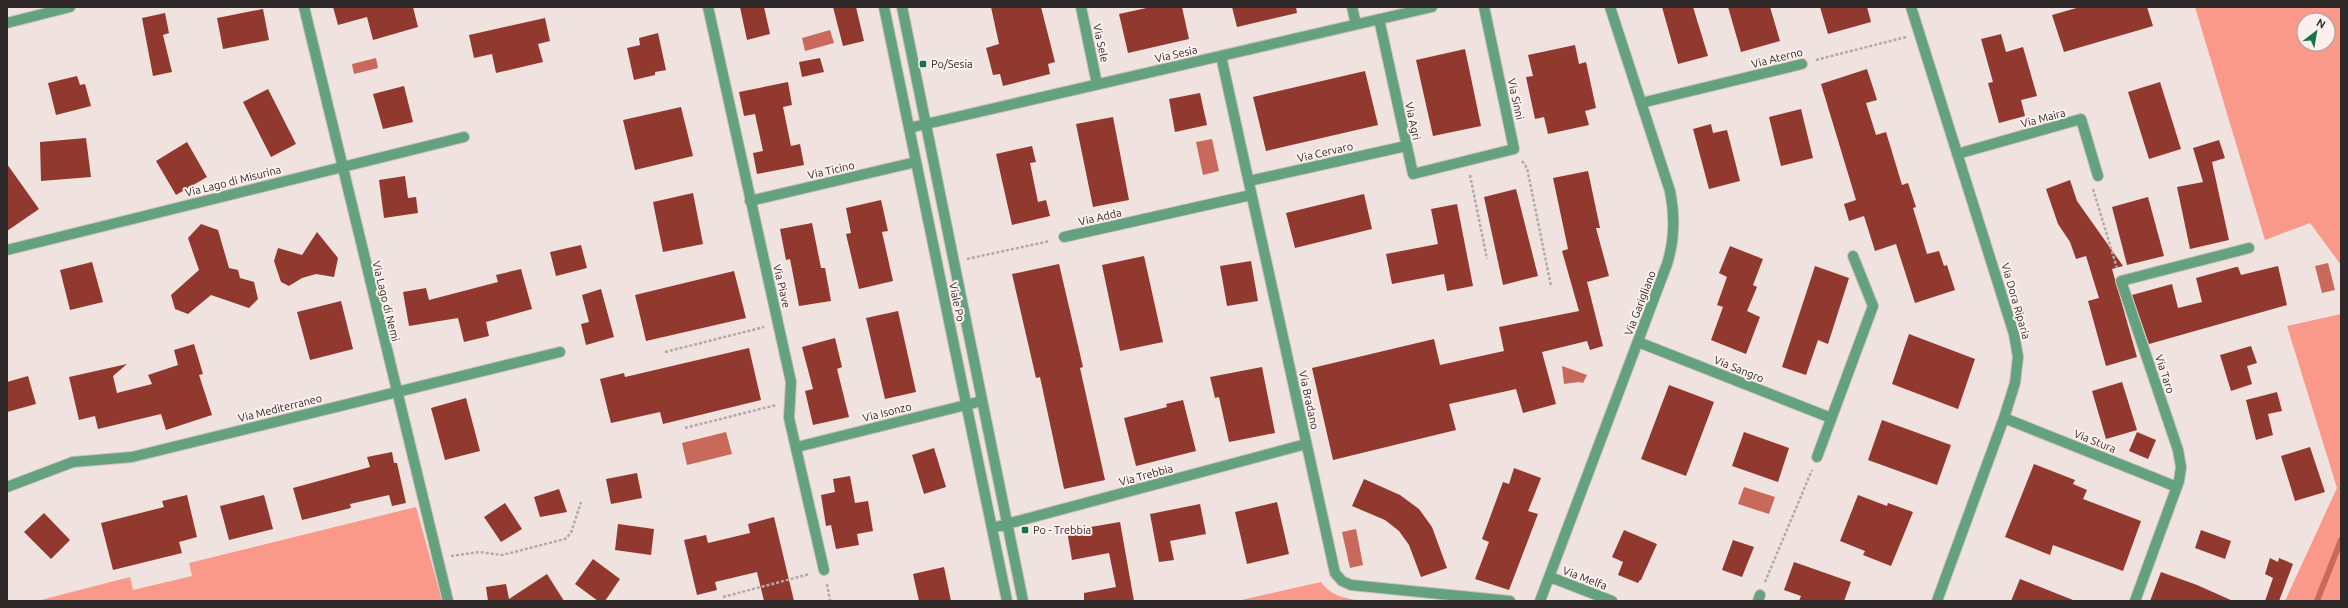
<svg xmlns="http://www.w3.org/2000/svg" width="2348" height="608" font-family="Ubuntu,sans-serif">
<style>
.green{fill:#fa988a;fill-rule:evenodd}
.water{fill:#c8695c}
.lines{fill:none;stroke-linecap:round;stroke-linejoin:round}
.stream{stroke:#c8695c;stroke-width:6}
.building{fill:#92392f}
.street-casing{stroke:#c8bdba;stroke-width:12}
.path{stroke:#b4a9a7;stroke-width:2.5;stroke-dasharray:3 2;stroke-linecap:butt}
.street{stroke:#63a17f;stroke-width:10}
.poi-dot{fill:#14754c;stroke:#fdefed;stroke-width:1.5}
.labels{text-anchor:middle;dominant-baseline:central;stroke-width:4;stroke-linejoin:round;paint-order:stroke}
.street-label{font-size:11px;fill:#2e2928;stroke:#fdefed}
.poi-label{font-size:11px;fill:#2e2928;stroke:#fdefed;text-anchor:start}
</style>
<rect width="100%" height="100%" fill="#efe2df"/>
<path class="green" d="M 2195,7 L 2341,7 L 2341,265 L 2310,223 L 2265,240 ZM 2304,20 L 2328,20 L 2328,44 L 2304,44 Z
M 2341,314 L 2341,601 L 2285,601 L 2337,488 L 2287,326 Z
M 416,507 L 442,601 L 37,601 L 130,577 L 133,590 L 192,576 L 189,563 Z
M 1321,582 C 1331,597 1348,599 1364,601 L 1237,601 Z"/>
<path class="water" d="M 830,30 L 834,43 L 805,51 L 802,38 Z
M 376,58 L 378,68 L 354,74 L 352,64 Z
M 1212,139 L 1219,171 L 1203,175 L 1196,142 Z
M 2328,263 L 2335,290 L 2322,293 L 2315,266 Z
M 1562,366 L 1587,375 L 1583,383 L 1579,382 L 1564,384 Z
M 726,432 L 732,454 L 687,465 L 682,443 Z
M 1744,487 L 1775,497 L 1769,514 L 1738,504 Z
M 1356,529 L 1363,565 L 1350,568 L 1342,532 Z"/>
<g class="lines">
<path class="stream" d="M 2317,601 L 2341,540"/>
</g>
<path class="building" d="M 333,7 L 413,7 L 418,27 L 373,40 L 367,17 L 338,25 Z
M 740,7 L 764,7 L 770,34 L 747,40 Z
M 833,7 L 856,7 L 864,41 L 843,46 Z
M 991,7 L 1041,7 L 1055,62 L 1048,64 L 1050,74 L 1003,86 L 1000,74 L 993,75 L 986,48 L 999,44 Z
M 1151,7 L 1182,7 L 1189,39 L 1128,53 L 1119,14 Z
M 1232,7 L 1296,7 L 1297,13 L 1237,27 Z
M 1662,7 L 1693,7 L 1708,56 L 1678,64 Z
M 1728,7 L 1770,7 L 1780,41 L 1741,52 Z
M 1820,7 L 1867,7 L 1871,22 L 1828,34 Z
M 2080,7 L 2147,7 L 2153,26 L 2064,52 L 2052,15 Z
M 263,9 L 269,40 L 223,49 L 217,18 Z
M 165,13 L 169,33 L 163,35 L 172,72 L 153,76 L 142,18 Z
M 545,18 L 550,41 L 538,44 L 543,62 L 496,73 L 492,54 L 474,58 L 469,35 Z
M 658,33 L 666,70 L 655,72 L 655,75 L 634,80 L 627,48 L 640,45 L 639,38 Z
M 2001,34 L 2006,52 L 2023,47 L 2037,96 L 2021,100 L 2025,116 L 1999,123 L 1988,83 L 1993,82 L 1981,39 Z
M 1575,45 L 1579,64 L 1586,62 L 1596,108 L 1585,111 L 1589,125 L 1548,134 L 1544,117 L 1535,119 L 1526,77 L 1533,76 L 1528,55 Z
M 1465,49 L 1481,126 L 1433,136 L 1416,60 Z
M 820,58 L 824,72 L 802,77 L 799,62 Z
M 1867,69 L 1877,100 L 1866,103 L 1876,135 L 1886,132 L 1902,185 L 1908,183 L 1916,207 L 1913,208 L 1927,254 L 1939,251 L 1944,266 L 1947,265 L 1955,290 L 1915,303 L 1896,244 L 1875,251 L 1864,216 L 1849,221 L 1844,204 L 1856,200 L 1821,84 Z
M 1365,71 L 1378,125 L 1266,151 L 1253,97 Z
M 77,76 L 80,85 L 85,84 L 91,106 L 56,115 L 48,83 Z
M 788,82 L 792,105 L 783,107 L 791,146 L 800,144 L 804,165 L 757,174 L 753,153 L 763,151 L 755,114 L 744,116 L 739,92 Z
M 2160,82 L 2181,149 L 2149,159 L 2128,92 Z
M 404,86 L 413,122 L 383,129 L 373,94 Z
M 268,89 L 296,144 L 271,157 L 243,102 Z
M 1200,93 L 1207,125 L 1175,132 L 1169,99 Z
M 681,107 L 693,156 L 635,170 L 623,120 Z
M 1801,109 L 1813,158 L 1781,166 L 1769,117 Z
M 1113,117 L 1129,200 L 1093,207 L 1076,124 Z
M 1711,124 L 1713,133 L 1727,130 L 1740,181 L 1709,189 L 1693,129 Z
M 86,138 L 91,177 L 41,181 L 40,142 Z
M 2219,140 L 2225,158 L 2212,162 L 2229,240 L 2190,249 L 2177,187 L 2203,182 L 2193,148 Z
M 187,142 L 207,177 L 176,195 L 156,161 Z
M 1032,146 L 1036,162 L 1030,163 L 1038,202 L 1046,200 L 1050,216 L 1012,225 L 996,154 Z
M 7,164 L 39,209 L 7,231 Z
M 1588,171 L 1600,228 L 1596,228 L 1609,276 L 1587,282 L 1603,346 L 1590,350 L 1587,341 L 1542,352 L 1556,404 L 1523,413 L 1516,389 L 1449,404 L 1456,430 L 1333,460 L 1312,368 L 1434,339 L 1440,365 L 1504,351 L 1499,327 L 1579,311 L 1562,251 L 1568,249 L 1553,178 Z
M 405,176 L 408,198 L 416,197 L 418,213 L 384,218 L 379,180 Z
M 2070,180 L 2077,201 L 2123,266 L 2112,269 L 2137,357 L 2106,366 L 2088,301 L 2099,298 L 2086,256 L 2076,259 L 2070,242 L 2058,224 L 2046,189 Z
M 1516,189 L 1538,276 L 1503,285 L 1484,197 Z
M 693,193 L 703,244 L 663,252 L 653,202 Z
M 1364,194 L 1372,229 L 1295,248 L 1286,213 Z
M 2148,197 L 2164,256 L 2127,265 L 2112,207 Z
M 881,200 L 888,231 L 882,232 L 893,281 L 859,289 L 846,234 L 851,233 L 846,208 Z
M 1457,204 L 1473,286 L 1447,291 L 1444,274 L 1392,284 L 1386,254 L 1438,244 L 1431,209 Z
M 812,223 L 821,268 L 825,268 L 831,301 L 799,306 L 790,259 L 786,260 L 780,229 Z
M 201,224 L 218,230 L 229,268 L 238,270 L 240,278 L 254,282 L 258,299 L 249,308 L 211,295 L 188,314 L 175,309 L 171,295 L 199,270 L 188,238 Z
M 317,232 L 338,258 L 334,277 L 316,274 L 302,278 L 289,286 L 281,282 L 274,261 L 278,248 L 302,255 Z
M 581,245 L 587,268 L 556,276 L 550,252 Z
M 1730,246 L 1763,259 L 1753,285 L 1757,287 L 1747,311 L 1760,317 L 1746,354 L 1711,340 L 1723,307 L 1717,305 L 1727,277 L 1719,273 Z
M 1144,256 L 1163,342 L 1120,351 L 1102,265 Z
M 1251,261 L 1258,301 L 1227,306 L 1220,266 Z
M 92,262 L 103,302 L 70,310 L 60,270 Z
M 1059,264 L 1083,367 L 1080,368 L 1105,480 L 1064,489 L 1040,377 L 1036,378 L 1012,274 Z
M 1815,266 L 1849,278 L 1828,344 L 1818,340 L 1806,375 L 1782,367 Z
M 2278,266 L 2287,305 L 2149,344 L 2132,295 L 2172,284 L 2178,308 L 2202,302 L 2196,278 L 2236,267 L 2238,267 L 2241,275 Z
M 521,269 L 532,309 L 486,322 L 489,336 L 464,342 L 458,318 L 409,326 L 403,292 L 426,288 L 429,300 L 498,282 L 496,275 Z
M 734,271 L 746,318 L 646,341 L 635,295 Z
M 601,289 L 614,337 L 586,345 L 581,324 L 589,322 L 582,295 Z
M 341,301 L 353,349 L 310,360 L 297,312 Z
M 898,311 L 916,392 L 885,399 L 866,318 Z
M 1909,334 L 1975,359 L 1958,409 L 1892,384 Z
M 835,338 L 842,367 L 837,369 L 849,417 L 813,425 L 805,391 L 813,389 L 802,347 Z
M 194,344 L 203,374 L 199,375 L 212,415 L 166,430 L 161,414 L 98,429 L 95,416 L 79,420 L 69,377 L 127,364 L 113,376 L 117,393 L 152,384 L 148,375 L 178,365 L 174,350 Z
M 2251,346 L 2257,363 L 2247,366 L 2252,384 L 2231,391 L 2220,355 Z
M 749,348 L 761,400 L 663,424 L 660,412 L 611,423 L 600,379 L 624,373 L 625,377 Z
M 1262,367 L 1275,433 L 1229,442 L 1219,397 L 1215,398 L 1210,377 Z
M 28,376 L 36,404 L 7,412 L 7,382 Z
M 2122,382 L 2137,430 L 2106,439 L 2092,391 Z
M 1669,385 L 1714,402 L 1686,476 L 1641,459 Z
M 2277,392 L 2282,411 L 2268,414 L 2273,435 L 2256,440 L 2246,400 Z
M 466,398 L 480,451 L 445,460 L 431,408 Z
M 1183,400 L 1196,451 L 1136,466 L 1124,418 L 1167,407 L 1166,404 Z
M 1882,420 L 1951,445 L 1937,485 L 1868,460 Z
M 1744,432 L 1789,448 L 1778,482 L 1732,466 Z
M 2137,432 L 2156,440 L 2148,459 L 2129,451 Z
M 2310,447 L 2325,492 L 2295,501 L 2281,456 Z
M 934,448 L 946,487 L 924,494 L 912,455 Z
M 392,452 L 394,463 L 397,463 L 406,503 L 392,506 L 389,495 L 350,504 L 351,508 L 302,520 L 293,488 L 370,467 L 367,457 Z
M 2034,464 L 2075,480 L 2073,484 L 2087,490 L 2083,499 L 2141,521 L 2123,571 L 2053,545 L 2050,555 L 2005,537 Z
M 1514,468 L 1541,478 L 1528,511 L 1538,514 L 1509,590 L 1475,579 L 1489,542 L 1482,539 L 1503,482 L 1509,484 Z
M 637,473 L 642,498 L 611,504 L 606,479 Z
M 850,476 L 855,503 L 868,501 L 873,531 L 857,534 L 859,545 L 836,549 L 831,525 L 826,526 L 821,495 L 835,492 L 833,479 Z
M 1364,479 L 1400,495 L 1419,509 L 1432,527 L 1447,568 L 1421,577 L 1409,545 L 1399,531 L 1385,520 L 1352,506 Z
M 559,489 L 567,512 L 540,517 L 534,497 Z
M 187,495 L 197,537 L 179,542 L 182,553 L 113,570 L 101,523 L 164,507 L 162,501 Z
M 264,495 L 273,529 L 229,540 L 220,506 Z
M 1858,495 L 1887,506 L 1888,503 L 1913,512 L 1891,566 L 1863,555 L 1865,551 L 1840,541 Z
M 1277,502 L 1289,554 L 1247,564 L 1235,512 Z
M 505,503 L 522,529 L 501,542 L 484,517 Z
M 1200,504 L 1206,534 L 1170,541 L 1174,560 L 1159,562 L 1150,514 Z
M 44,513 L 70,540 L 51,559 L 24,532 Z
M 774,517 L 794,601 L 764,601 L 757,572 L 715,582 L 717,590 L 697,595 L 684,540 L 706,535 L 708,543 L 750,533 L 748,524 Z
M 1120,522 L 1134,601 L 1084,601 L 1084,593 L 1116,587 L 1109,553 L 1072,560 L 1067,531 Z
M 618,524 L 654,529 L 651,555 L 615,550 Z
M 1624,530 L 1657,544 L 1641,580 L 1640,580 L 1638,583 L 1618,575 L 1623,562 L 1612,557 Z
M 2201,530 L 2231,541 L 2225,559 L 2195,548 Z
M 1733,540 L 1754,547 L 1742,577 L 1722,570 Z
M 2270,558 L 2278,562 L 2279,558 L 2293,564 L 2279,601 L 2265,601 L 2273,578 L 2265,574 Z
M 593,559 L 620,579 L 605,601 L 598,601 L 575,584 Z
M 1794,562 L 1851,582 L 1844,601 L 1799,601 L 1801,596 L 1784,590 Z
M 944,567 L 951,601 L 919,601 L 913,574 Z
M 2161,572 L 2197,585 L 2233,601 L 2150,601 Z
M 547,574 L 564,601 L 488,601 L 486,587 L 506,584 L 509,599 Z
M 2020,579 L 2073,600 L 2073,601 L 2011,601 Z"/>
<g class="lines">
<defs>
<path id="street" d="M 304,7 L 448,601
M 708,7 L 791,382 L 789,418 L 824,570
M 884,7 L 1007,601
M 902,7 L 1023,601
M 1081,7 L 1097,84
M 1352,7 L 1356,24
M 1911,7 L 2014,334 L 2018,357 L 2015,383 L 2004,418 L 1937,601
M 1379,19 L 1413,174 L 1514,149 L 1484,7
M 7,23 L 70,7
M 1221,56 L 1335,573 L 1342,581 L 1351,585 L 1510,601
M 1641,103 L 1802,64
M 909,128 L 1432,7
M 1957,154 L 2081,119 L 2098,176
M 1249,181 L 1406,146
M 750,201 L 916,162
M 1064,237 L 1251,195
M 7,250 L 464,137
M 1638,342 L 1831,418
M 2004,418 L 2177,487
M 797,447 L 982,401
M 1817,457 L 1873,306 L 1853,256
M 7,487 L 73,462 L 132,457 L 560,352
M 992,528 L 1306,444
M 1550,577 L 1612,601
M 1540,601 L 1667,264 C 1675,239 1675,216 1670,191 L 1610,7
M 1758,601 L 1760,595
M 2135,601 L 2179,481 L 2181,467 L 2178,450 L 2121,281 L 2249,248"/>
</defs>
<use href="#street" class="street-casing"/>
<path class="path" d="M 1816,60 L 1906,37
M 1522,161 L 1527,168 L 1551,286
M 1470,175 L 1487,259
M 2093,189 L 2117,268
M 967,259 L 1050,241
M 665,352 L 764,327
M 685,428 L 776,405
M 451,556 L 479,552 L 502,555 L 565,539 L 571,533 L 581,502
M 1765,582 L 1812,470
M 827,584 L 830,601
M 723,597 L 810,574"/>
<use href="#street" class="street"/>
</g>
<g class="poi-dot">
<rect x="919" y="60" width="8" height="8" rx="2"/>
<rect x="1021" y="526" width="8" height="8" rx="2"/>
</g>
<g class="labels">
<g class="street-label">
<text transform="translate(1101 43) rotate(78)">Via Sele</text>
<text transform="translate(1176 54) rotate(-13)">Via Sesia</text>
<text transform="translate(1777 58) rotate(-14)">Via Aterno</text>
<text transform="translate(1516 99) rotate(78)">Via Sinni</text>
<text transform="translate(2043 118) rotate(-15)">Via Maira</text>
<text transform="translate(1413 121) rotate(78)">Via Agri</text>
<text transform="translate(1325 152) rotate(-13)">Via Cervaro</text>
<text transform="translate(831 170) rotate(-13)">Via Ticino</text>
<text transform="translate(233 181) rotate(-14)">Via Lago di Misurina</text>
<text transform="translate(1100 217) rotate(-13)">Via Adda</text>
<text transform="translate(782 286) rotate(77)">Via Piave</text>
<text transform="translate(386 301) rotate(76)">Via Lago di Nemi</text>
<text transform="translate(2016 301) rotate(74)">Via Dora Riparia</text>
<text transform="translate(957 302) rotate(78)">Viale Po</text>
<text transform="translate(1640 303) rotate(-69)">Via Garigliano</text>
<text transform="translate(1739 369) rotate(22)">Via Sangro</text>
<text transform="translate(2165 374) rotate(72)">Via Taro</text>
<text transform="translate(1309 400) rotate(78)">Via Bradano</text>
<text transform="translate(280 408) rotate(-14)">Via Mediterraneo</text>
<text transform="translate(887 412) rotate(-14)">Via Isonzo</text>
<text transform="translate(2095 441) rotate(22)">Via Stura</text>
<text transform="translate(1146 475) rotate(-15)">Via Trebbia</text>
<text transform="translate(1585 578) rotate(21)">Via Melfa</text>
</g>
<g class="poi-label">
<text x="931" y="64">Po/Sesia</text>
<text x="1033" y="530">Po - Trebbia</text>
</g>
</g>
<rect width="2348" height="608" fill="none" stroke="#2e2928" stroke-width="16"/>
<g transform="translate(2316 32) rotate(31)"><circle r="19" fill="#fdefed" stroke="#aaa09e"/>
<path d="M0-3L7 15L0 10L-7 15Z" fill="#14754c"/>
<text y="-6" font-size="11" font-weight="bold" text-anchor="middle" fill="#2e2928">N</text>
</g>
</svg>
